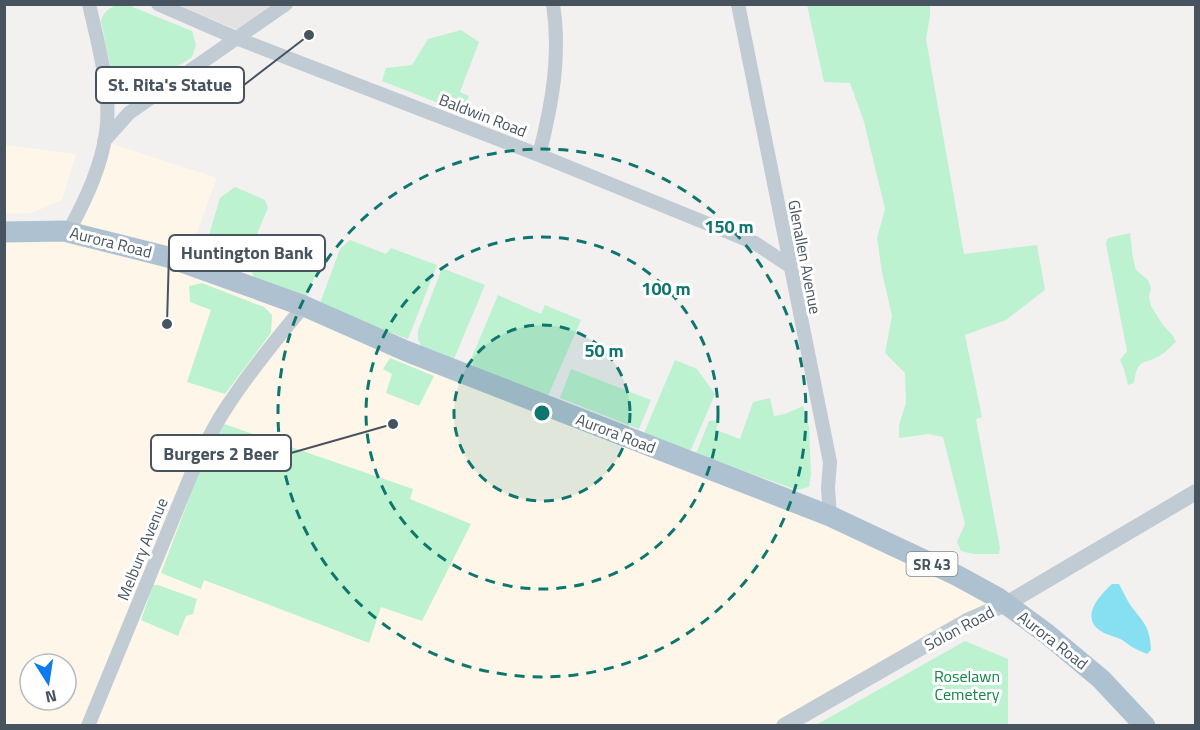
<svg xmlns="http://www.w3.org/2000/svg" width="1200" height="730" font-family="'Titillium Web',sans-serif">
<style>
.commercial{fill:#fdf6e9;fill-rule:evenodd}
.education{fill:#e4e1e2}
.green{fill:#bcf2cf}
.water{fill:#87e0f2}
.lines{fill:none;stroke-linecap:round;stroke-linejoin:round}
.minor{stroke:#c0cbd3;stroke-width:14}
.tertiary{stroke:#c0cbd3;stroke-width:16}
.primary{stroke:#aec1d0;stroke-width:21}
.ring{fill:none;stroke:#0f766e;stroke-width:3;stroke-dasharray:10 8}
.labels{text-anchor:middle;dominant-baseline:central;stroke-width:6;stroke-linejoin:round;paint-order:stroke}
.shield{fill:#fff;stroke:#7e878f;stroke-width:1.5}
.shield-label{font-size:15px;font-weight:bold;fill:#47545f}
.street-label{font-size:16px;fill:#47545f;stroke:#fff}
.park-label{font-size:16px;fill:#118646;stroke:#fff}
.centre{fill:#0f766e;stroke:#fff;stroke-width:3}
.ring-label{font-size:18px;text-anchor:middle;font-weight:bold;fill:#0f766e;stroke:#fff;stroke-width:6;stroke-linejoin:round;paint-order:stroke}
.leader{fill:none;stroke:#47545f;stroke-width:2}
.callout-dot{fill:#47545f;stroke:#fff;stroke-width:2}
.callout{fill:#fff;stroke:#47545f;stroke-width:2}
.callout-label{font-size:18px;text-anchor:middle;font-weight:bold;fill:#47545f}
</style>
<rect width="100%" height="100%" fill="#f3f0f0"/>
<path class="commercial" d="M 104,141 L 217,178 L 186,262 L 830,516 L 998,598 L 784,725 L 5,726 L 5,232 L 68,232 ZM 30,664 L 66,664 L 66,700 L 30,700 Z
M 5,145 L 76,154 L 62,200 L 32,213 L 5,214 Z"/>
<path class="education" d="M 178,5 L 286,5 L 245,33 Z"/>
<path class="green" d="M 119,4 L 128,5 L 192,31 L 196,45 L 192,57 L 140,92 L 117,98 L 101,21 C 104,11 109,8 119,4 Z
M 807,5 L 930,5 L 930,16 L 926,39 L 964,254 L 1037,245 L 1045,290 L 1006,320 L 965,335 L 982,417 L 976,419 L 1000,548 L 999,554 L 973,554 L 961,551 L 957,542 L 965,524 L 943,437 L 928,434 L 899,438 L 899,425 L 906,403 L 905,373 L 885,353 L 892,316 L 882,272 L 877,238 L 885,209 L 864,122 L 850,83 L 824,82 Z
M 461,30 L 479,42 L 460,92 L 469,96 L 464,113 L 382,81 L 386,68 L 412,65 L 428,39 Z
M 235,187 L 265,200 L 268,208 L 240,274 L 202,258 L 220,198 Z
M 1130,233 L 1133,258 L 1136,270 L 1148,280 L 1151,288 L 1149,297 L 1151,306 L 1163,325 L 1173,336 L 1176,342 C 1171,346 1166,352 1161,355 C 1143,366 1138,356 1134,383 L 1128,385 L 1124,369 L 1120,360 L 1127,351 L 1106,244 L 1108,238 Z
M 350,240 L 386,254 L 391,248 L 437,265 L 408,339 L 319,306 L 340,249 Z
M 260,246 L 318,269 L 305,300 L 254,278 L 251,269 Z
M 442,268 L 485,285 L 454,359 L 422,347 L 418,340 L 418,331 Z
M 202,283 L 264,307 L 272,315 L 271,333 L 225,394 L 187,382 L 211,310 L 190,302 L 189,286 Z
M 498,295 L 541,314 L 545,305 L 581,320 L 547,398 L 473,366 L 472,357 Z
M 390,358 L 434,376 L 419,406 L 386,393 L 392,374 L 383,369 Z
M 675,360 L 697,369 L 715,394 L 690,452 L 644,433 Z
M 571,369 L 651,400 L 639,429 L 560,398 Z
M 770,398 L 774,416 L 785,414 L 803,406 L 809,427 L 811,474 L 809,487 L 797,490 L 696,454 L 709,421 L 719,420 L 716,430 L 740,439 L 753,402 Z
M 218,422 L 413,489 L 410,499 L 471,524 L 422,621 L 381,607 L 369,643 L 204,580 L 201,589 L 161,573 Z
M 153,585 L 158,585 L 197,599 L 193,614 L 186,616 L 178,636 L 141,620 Z
M 965,641 L 1008,659 L 1008,725 L 816,725 Z"/>
<path class="water" d="M 1112,584 L 1119,584 C 1123,591 1126,599 1131,606 C 1144,623 1150,627 1151,650 L 1147,654 C 1142,652 1138,650 1134,648 C 1128,645 1124,640 1118,638 C 1113,636 1108,635 1104,633 C 1078,619 1098,597 1112,584 Z"/>
<g class="lines">
<path class="minor" d="M 158,4 L 236,38 L 539,155 L 755,243 L 791,267
M 738,4 L 830,462 L 828,488 L 830,516
M 104,141 L 129,113 L 286,4
M 539,155 C 552,105 561,56 553,4
M 68,232 C 85,202 101,167 106,133 C 112,92 98,44 89,4
M 88,726 L 191,475 C 202,451 213,427 228,405 C 251,370 277,338 304,306"/>
<path class="tertiary" d="M 784,726 L 969,620 L 1006,604 L 1196,492"/>
<path class="primary" d="M 4,232 L 64,231 L 168,257 L 304,306 L 406,351 L 830,516 L 958,576 L 998,598 L 1047,634 L 1101,679 L 1145,726"/>
</g>
<circle cx="542" cy="413" r="88" fill="#0f766e" fill-opacity=".12"/>
<g class="ring">
<circle cx="542" cy="413" r="88"/>
<circle cx="542" cy="413" r="176"/>
<circle cx="542" cy="413" r="264"/>
</g>
<g class="labels">
<rect class="shield" x="906.5" y="552" width="51" height="24" rx="4.5"/>
<g class="shield-label">
<text x="932" y="564">SR 43</text>
</g>
<g class="street-label">
<text transform="translate(483 115) rotate(21)">Baldwin Road</text>
<text transform="translate(111 242) rotate(14)">Aurora Road</text>
<text transform="translate(805 257) rotate(79)">Glenallen Avenue</text>
<text transform="translate(616 433) rotate(21)">Aurora Road</text>
<text transform="translate(142 549) rotate(-68)">Melbury Avenue</text>
<text transform="translate(959 628) rotate(-28)">Solon Road</text>
<text transform="translate(1053 640) rotate(38)">Aurora Road</text>
</g>
<g class="park-label">
<text x="967" y="676">Roselawn<tspan x="967" dy="18">Cemetery</tspan></text>
</g>
</g>
<circle cx="542" cy="413" r="9" class="centre"/>
<g class="ring-label">
<text x="729" y="233">150 m</text>
<text x="666" y="295">100 m</text>
<text x="604" y="357">50 m</text>
</g>
<path class="leader" d="M309 35L244 85M167 324L169 253M393 424L291 453"/>
<g class="callout-dot">
<circle cx="309" cy="35" r="6"/>
<circle cx="167" cy="324" r="6"/>
<circle cx="393" cy="424" r="6"/>
</g>
<g class="callout">
<rect x="96" y="67" width="148" height="36" rx="6"/>
<rect x="169" y="235" width="156" height="36" rx="6"/>
<rect x="151" y="435" width="140" height="36" rx="6"/>
</g>
<g class="callout-label">
<text x="170" y="91">St. Rita's Statue</text>
<text x="247" y="259">Huntington Bank</text>
<text x="221" y="460">Burgers 2 Beer</text>
</g>
<rect width="1200" height="730" fill="none" stroke="#47545f" stroke-width="12"/>
<g transform="translate(48 682) rotate(168)"><circle r="28" fill="#ffffff" stroke="#b5bbbf" stroke-width="1.5"/>
<path d="M0-4.5L10 22L0 15L-10 22Z" fill="#0e7aef"/>
<text y="-9" font-size="16" font-weight="bold" text-anchor="middle" fill="#47545f">N</text>
</g>
</svg>
